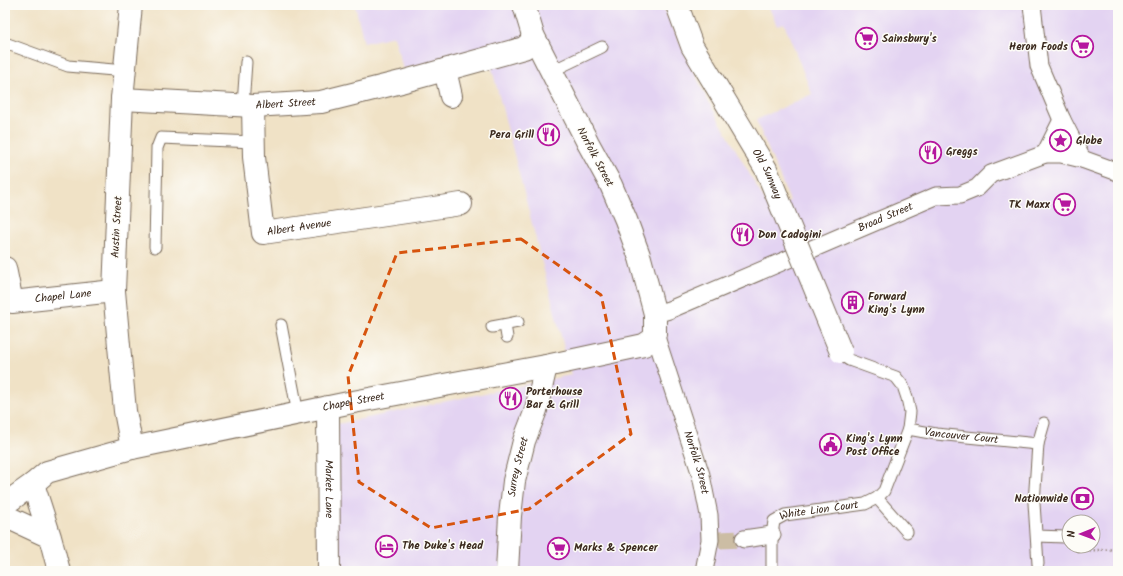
<svg xmlns="http://www.w3.org/2000/svg" width="1123" height="576" font-family="Kalam,sans-serif">
<style>
.built{fill:#e3d3f2;fill-rule:evenodd}
.lines{fill:none;stroke-linecap:round;stroke-linejoin:round}
.pedestrian-tunnel{stroke:#ccbda4;stroke-width:17;stroke-dasharray:17 8;stroke-linecap:butt}
.service-casing{stroke:#7a6a59;stroke-width:13}
.pedestrian-casing{stroke:#7a6a59;stroke-width:19}
.minor-casing{stroke:#7a6a59;stroke-width:24}
.tertiary-casing{stroke:#7a6a59;stroke-width:24}
.path{stroke:#7a6a59;stroke-width:2.5;stroke-dasharray:1 3;stroke-linecap:butt}
.service{stroke:#fff;stroke-width:11}
.pedestrian{stroke:#fff;stroke-width:17}
.minor{stroke:#fff;stroke-width:22}
.tertiary{stroke:#fff;stroke-width:22}
.minor-bridge-casing{stroke:#7a6a59;stroke-width:24;stroke-linecap:butt}
.minor-bridge{stroke:#fff;stroke-width:22}
.marked{fill:none;stroke:#d7540e;stroke-width:3;stroke-dasharray:8 5;stroke-linejoin:round}
.labels{text-anchor:middle;dominant-baseline:central;stroke-width:3;stroke-linejoin:round;paint-order:stroke}
.poi-label{font-size:11px;font-weight:bold;fill:#3b2a1e;stroke:#fdfcf7;text-anchor:start}
.street-label{font-size:11px;fill:#3b2a1e;stroke:#fdfcf7}
</style>
<rect width="100%" height="100%" fill="#fdfcf7"/>
<filter id="ink" filterUnits="userSpaceOnUse"><feTurbulence type="fractalNoise" baseFrequency=".025" numOctaves="2"/><feDisplacementMap in="SourceGraphic" scale="8" xChannelSelector="R" yChannelSelector="G"/><feConvolveMatrix kernelMatrix="1 2 1 2 8 2 1 2 1" color-interpolation-filters="sRGB"/></filter>
<filter id="wash" filterUnits="userSpaceOnUse"><feTurbulence type="fractalNoise" baseFrequency=".012" numOctaves="4" result="noise"/><feDisplacementMap in="SourceGraphic" scale="16" xChannelSelector="R" yChannelSelector="G"/><feGaussianBlur stdDeviation="0.9" result="paint"/><feColorMatrix in="noise" values="0 0 0 0 0 0 0 0 0 0 0 0 0 0 0 0 0 1.4 0 .05"/><feComposite in="paint" operator="in"/></filter>
<g filter="url(#wash)">
<rect width="100%" height="100%" fill="#f0e2c6"/>
<path class="built" d="M 355,5 L 662,5 L 707,99 L 770,210 L 790,201 L 756,120 L 812,94 L 784,23 L 777,26 L 768,5 L 1118,5 L 1118,571 L 332,571 L 338,424 L 571,375 L 489,57 L 462,56 L 403,69 L 394,36 L 364,43 ZM 1069,522 L 1093,522 L 1093,546 L 1069,546 Z"/>
</g>
<g filter="url(#ink)">
<g class="lines">
<path class="pedestrian-tunnel" d="M 719,540 L 744,539"/>
<defs>
<g id="service">
<path d="M 5,43 L 68,66 L 125,71"/>
<path d="M 552,71 L 602,47"/>
<path d="M 243,105 L 246,62"/>
<path d="M 155,247 L 157,148 L 161,138 L 254,142"/>
<path d="M 281,325 L 298,414"/>
<path d="M 505,325 L 507,337"/>
<path d="M 492,327 L 518,322"/>
<path id="s1" d="M 841,352 L 843,356 L 849,360 L 896,377 L 903,386 L 907,398 L 910,412 L 908,429 L 936,434 L 1038,444 L 1044,423"/>
<path d="M 1038,444 L 1034,503 L 1038,564"/>
<path d="M 877,498 L 907,532"/>
<path d="M 1037,536 L 1065,537"/>
<path id="s2" d="M 772,571 L 772,535 L 774,521 L 785,515 L 865,504 L 877,498 L 884,491 L 908,429"/>
</g>
<g id="pedestrian">
<path d="M 1032,5 L 1039,66 L 1062,120 L 1082,159"/>
<path d="M 1045,154 L 1062,120"/>
<path id="s3" d="M 655,314 L 669,310 L 936,196 L 960,195 L 977,188 L 991,174 L 1045,154 L 1061,154 L 1082,159 L 1118,172"/>
<path id="s4" d="M 655,334 L 701,475 L 709,515 L 710,540 L 704,571"/>
<path d="M 744,539 L 772,535"/>
</g>
<g id="minor">
<path d="M 131,5 L 122,99 L 114,291 L 125,411 L 132,448"/>
<path d="M 677,5 L 692,46 L 715,84"/>
<path d="M 445,70 L 451,96"/>
<path id="s5" d="M 122,99 L 253,106 L 321,102 L 401,82 L 524,48 L 530,43 L 533,35"/>
<path id="s6" d="M 253,106 L 254,157 L 263,233 L 461,204"/>
<path id="s7" d="M 5,268 L 12,302 L 114,291"/>
<path id="s8" d="M 328,407 L 329,571"/>
<path id="s9" d="M 33,484 L 47,472 L 132,448 L 348,403 L 546,366 L 644,345 L 653,339 L 655,334 L 655,314 L 640,258 L 626,220 L 611,185 L 588,143 L 533,35 L 524,5"/>
<path id="s10" d="M 507,571 L 510,516 L 514,481 L 524,441 L 536,410 L 546,366"/>
</g>
<path id="tertiary" d="M 5,504 L 33,484 L 50,537 L 59,571
M 5,514 L 7,517 L 50,537"/>
</defs>
<use href="#service" class="service-casing"/>
<use href="#pedestrian" class="pedestrian-casing"/>
<use href="#minor" class="minor-casing"/>
<use href="#tertiary" class="tertiary-casing"/>
<path class="path" d="M 1075,548 L 1078,551 L 1118,549"/>
<use href="#service" class="service"/>
<use href="#pedestrian" class="pedestrian"/>
<use href="#minor" class="minor"/>
<use href="#tertiary" class="tertiary"/>
<defs>
<g id="minor-bridge">
<path id="s11" d="M 715,84 L 766,169 L 841,352"/>
</g>
</defs>
<use href="#minor-bridge" class="minor-bridge-casing"/>
<use href="#minor-bridge" class="minor-bridge"/>
</g>
</g>
<path class="marked" d="M 521,239 L 601,295 L 631,434 L 529,509 L 431,528 L 359,482 L 348,376 L 397,253 Z"/>
<defs>
<symbol id="supermarket-ring" viewBox="-11 -11 22 22"><circle r="9.5" fill="#fdfcf7" stroke="#b5179e" stroke-width="1.5"/><path d="M-6-5.5h2.5l.6 2H6L4.5 2H-2.5L-4.4-4H-6ZM-1.5 3.2a1.3 1.3 0 1 0 .1 0ZM3 3.2a1.3 1.3 0 1 0 .1 0Z" fill="#b5179e"/></symbol>
<symbol id="restaurant-ring" viewBox="-11 -11 22 22"><circle r="9.5" fill="#fdfcf7" stroke="#b5179e" stroke-width="1.5"/><path d="M-5-6h1v4h1v-4h1v4h1v-4h1v5L-1.5 .5V6h-2V.5L-5-1ZM5-6V6H3V1.5H1.5Q1.5-4 5-6Z" fill="#b5179e"/></symbol>
<symbol id="sight-ring" viewBox="-11 -11 22 22"><circle r="9.5" fill="#fdfcf7" stroke="#b5179e" stroke-width="1.5"/><path d="M0-6L1.8-2.2L6-1.7L2.9 1.2L3.7 5.4L0 3.3L-3.7 5.4L-2.9 1.2L-6-1.7L-1.8-2.2Z" fill="#b5179e"/></symbol>
<symbol id="building-ring" viewBox="-11 -11 22 22"><circle r="9.5" fill="#fdfcf7" stroke="#b5179e" stroke-width="1.5"/><path d="M-4-6H4V6H1V3H-1V6H-4ZM-2.5-4.3h1.7v1.8h-1.7ZM.8-4.3h1.7v1.8H.8ZM-2.5-1h1.7V.8h-1.7ZM.8-1h1.7V.8H.8Z" fill="#b5179e"/></symbol>
<symbol id="civic-ring" viewBox="-11 -11 22 22"><circle r="9.5" fill="#fdfcf7" stroke="#b5179e" stroke-width="1.5"/><path d="M-.6-6.5H3V-4.5H.6V-3L4-1V1h2V6H-6V1h2V-1L-.6-3ZM-1.2 2.5V6h2.4V2.5Z" fill="#b5179e"/></symbol>
<symbol id="bank-ring" viewBox="-11 -11 22 22"><circle r="9.5" fill="#fdfcf7" stroke="#b5179e" stroke-width="1.5"/><path d="M-6-4H6V4H-6ZM0-2.3a2.3 2.3 0 1 0 0 4.6a2.3 2.3 0 1 0 0-4.6Z" fill="#b5179e"/></symbol>
<symbol id="hotel-ring" viewBox="-11 -11 22 22"><circle r="9.5" fill="#fdfcf7" stroke="#b5179e" stroke-width="1.5"/><path d="M-6-4.5h1.5V1H6V5H4.5V3h-9V5H-6ZM-4 0a1.8 1.8 0 1 1 3.6 0ZM.5 0V-2.5h3Q6-2.5 6 0Z" fill="#b5179e"/></symbol>
</defs>
<g fill-rule="evenodd">
<use href="#supermarket-ring" x="854" y="26" width="25" height="25"/>
<use href="#supermarket-ring" x="1070" y="34" width="25" height="25"/>
<use href="#restaurant-ring" x="536" y="122" width="25" height="25"/>
<use href="#sight-ring" x="1048" y="128" width="25" height="25"/>
<use href="#restaurant-ring" x="918" y="140" width="25" height="25"/>
<use href="#supermarket-ring" x="1052" y="192" width="25" height="25"/>
<use href="#restaurant-ring" x="730" y="222" width="25" height="25"/>
<use href="#building-ring" x="840" y="290" width="25" height="25"/>
<use href="#restaurant-ring" x="498" y="386" width="25" height="25"/>
<use href="#civic-ring" x="818" y="432" width="25" height="25"/>
<use href="#bank-ring" x="1070" y="486" width="25" height="25"/>
<use href="#hotel-ring" x="374" y="534" width="25" height="25"/>
<use href="#supermarket-ring" x="546" y="536" width="25" height="25"/>
</g>
<g class="labels">
<g class="poi-label">
<text x="882" y="39">Sainsbury's</text>
<text x="1068" y="47" text-anchor="end">Heron Foods</text>
<text x="534" y="135" text-anchor="end">Pera Grill</text>
<text x="1076" y="141">Globe</text>
<text x="946" y="152">Greggs</text>
<text x="1050" y="205" text-anchor="end">TK Maxx</text>
<text x="758" y="235">Don Cadogini</text>
<text x="868" y="297">Forward<tspan x="868" dy="13">King's Lynn</tspan></text>
<text x="526" y="392">Porterhouse<tspan x="526" dy="13">Bar &amp; Grill</tspan></text>
<text x="846" y="439">King's Lynn<tspan x="846" dy="13">Post Office</tspan></text>
<text x="1068" y="499" text-anchor="end">Nationwide</text>
<text x="402" y="546">The Duke's Head</text>
<text x="574" y="548">Marks &amp; Spencer</text>
</g>
<g class="street-label">
<text stroke="none"><textPath href="#s5" startOffset="164">Albert Street</textPath></text>
<text transform="translate(595 157) rotate(62)">Norfolk Street</text>
<text stroke="none"><textPath href="#s11" startOffset="104">Old Sunway</textPath></text>
<text stroke="none"><textPath href="#s3" startOffset="250">Broad Street</textPath></text>
<text transform="translate(117 227) rotate(-87)">Austin Street</text>
<text stroke="none"><textPath href="#s6" startOffset="164">Albert Avenue</textPath></text>
<text stroke="none"><textPath href="#s7" startOffset="86">Chapel Lane</textPath></text>
<text stroke="none"><textPath href="#s9" startOffset="333">Chapel Street</textPath></text>
<text stroke="none"><textPath href="#s1" startOffset="171">Vancouver Court</textPath></text>
<text stroke="none"><textPath href="#s4" startOffset="135">Norfolk Street</textPath></text>
<text stroke="none"><textPath href="#s10" startOffset="105">Surrey Street</textPath></text>
<text stroke="none"><textPath href="#s8" startOffset="82">Market Lane</textPath></text>
<text stroke="none"><textPath href="#s2" startOffset="97">White Lion Court</textPath></text>
</g>
</g>
<rect width="1123" height="576" fill="none" stroke="#fdfcf7" stroke-width="20"/>
<g transform="translate(1081 534) rotate(269)"><circle r="19" fill="#fdfcf7" stroke="#afa8a0"/>
<path d="M0-3L7 15L0 10L-7 15Z" fill="#b5179e"/>
<text y="-6" font-size="11" font-weight="bold" text-anchor="middle" fill="#3b2a1e">N</text>
</g>
</svg>
